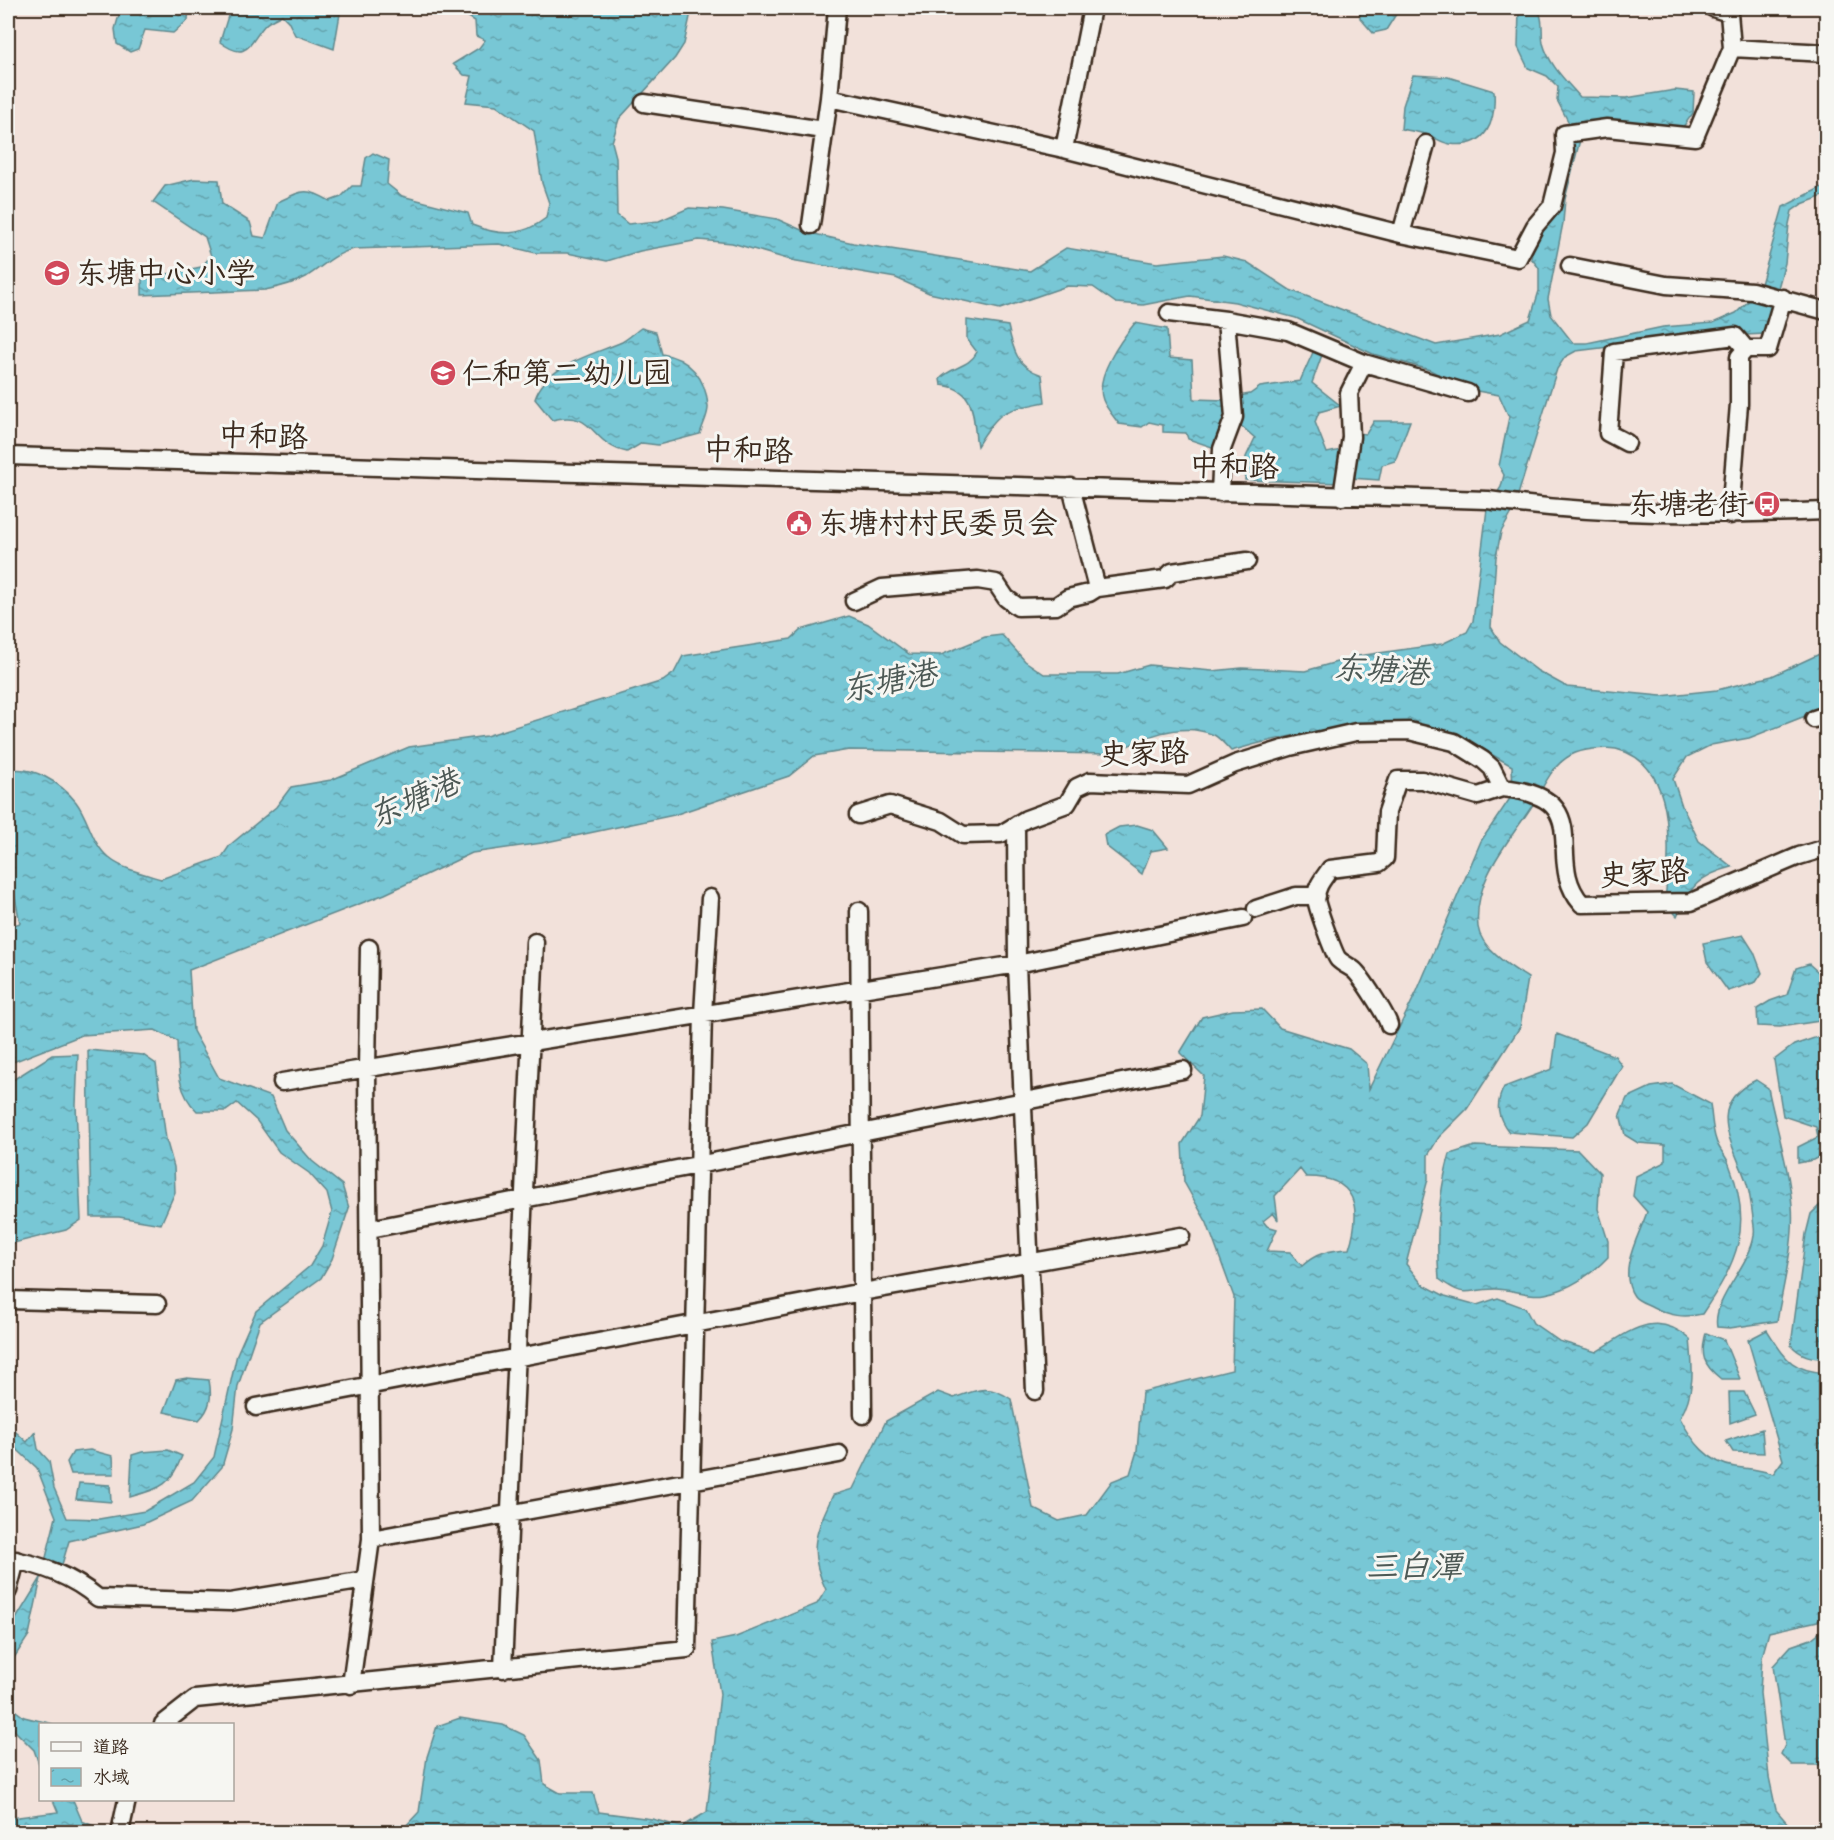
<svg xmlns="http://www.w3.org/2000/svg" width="1834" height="1840" font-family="Caveat,'LXGW WenKai TC',sans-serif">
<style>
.water{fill:url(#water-ripples);stroke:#60888c;stroke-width:1.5;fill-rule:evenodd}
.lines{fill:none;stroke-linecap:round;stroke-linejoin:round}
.minor-casing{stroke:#3b2a1e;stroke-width:21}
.minor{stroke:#f6f6f2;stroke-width:16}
.labels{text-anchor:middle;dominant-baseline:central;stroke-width:6;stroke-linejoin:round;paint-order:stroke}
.poi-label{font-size:30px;fill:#3b2a1e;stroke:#f6f6f2;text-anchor:start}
.street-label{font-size:30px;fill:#3b2a1e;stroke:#f6f6f2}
.water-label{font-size:32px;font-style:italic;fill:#4d5955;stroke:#f6f6f2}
</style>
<defs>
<pattern id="water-ripples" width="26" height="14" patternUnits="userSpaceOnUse" patternTransform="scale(1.5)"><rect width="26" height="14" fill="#78c7d5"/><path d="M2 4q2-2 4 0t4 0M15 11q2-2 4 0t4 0" fill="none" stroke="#64a2ac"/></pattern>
</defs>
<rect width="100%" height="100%" fill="#f2e1da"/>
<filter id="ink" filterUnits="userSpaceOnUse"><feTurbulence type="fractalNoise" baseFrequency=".0167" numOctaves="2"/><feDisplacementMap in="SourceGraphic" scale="12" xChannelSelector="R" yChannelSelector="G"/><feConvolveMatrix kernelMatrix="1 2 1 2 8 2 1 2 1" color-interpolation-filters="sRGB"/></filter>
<g filter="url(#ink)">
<path class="water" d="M 121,8 L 189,8 L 188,20 L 173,33 L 145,30 L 138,49 L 130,52 L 117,44 L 115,29 Z
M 228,8 L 341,8 L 334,49 L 295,35 L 288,21 L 282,15 C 276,18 269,21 265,25 C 249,43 248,63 220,42 L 228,16 Z
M 463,8 L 692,8 L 684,44 L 675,58 L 619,119 L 612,142 L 616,157 L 617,215 L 628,224 L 659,221 L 689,208 L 723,210 L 777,219 L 806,232 L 853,243 L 1030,271 L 1066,248 L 1157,263 L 1223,256 L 1247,262 L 1290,290 L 1436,345 L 1500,334 L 1530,320 L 1539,291 L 1539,268 L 1531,258 L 1537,233 L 1553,216 L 1569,123 L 1557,100 L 1558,87 L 1547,76 L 1528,68 L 1518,47 L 1519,9 L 1539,11 C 1544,23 1541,32 1543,43 C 1549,65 1566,81 1580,97 L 1626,98 L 1675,90 L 1694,92 L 1693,113 L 1683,127 L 1606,119 L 1584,124 L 1565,199 L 1563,223 L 1548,299 L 1551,315 L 1573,343 L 1587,343 L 1663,327 L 1713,323 L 1736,313 L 1759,291 L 1783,207 L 1826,185 L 1826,195 L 1802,204 L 1792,211 L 1789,224 L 1785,263 L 1765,334 L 1683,338 L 1576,351 L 1565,357 L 1557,369 L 1513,511 L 1501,532 L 1496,557 L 1491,627 L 1500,642 L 1538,671 L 1567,687 L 1661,696 L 1717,690 L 1772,676 L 1826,651 L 1826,708 L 1749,738 L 1711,745 L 1687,757 L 1673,779 L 1682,806 L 1699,841 L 1732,867 C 1700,875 1690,886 1677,916 L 1665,903 C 1669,853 1679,764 1616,749 C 1604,747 1582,749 1571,755 C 1549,767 1543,790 1530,809 C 1507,844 1473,881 1478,927 C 1481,949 1511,967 1528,978 L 1520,1027 L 1467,1109 L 1439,1137 L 1428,1155 L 1428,1179 L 1406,1264 L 1422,1284 L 1445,1296 L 1477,1305 L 1498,1298 L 1525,1308 L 1533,1323 L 1559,1341 L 1596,1352 C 1629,1332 1655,1308 1690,1339 C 1693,1369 1695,1392 1680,1418 C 1692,1441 1708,1463 1735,1467 C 1749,1469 1759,1469 1773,1474 L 1783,1460 L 1748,1340 L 1767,1330 C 1786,1359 1790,1370 1826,1373 L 1826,1615 L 1822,1620 L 1769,1632 L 1762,1657 L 1760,1693 L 1769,1777 L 1776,1810 L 1795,1832 L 394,1832 L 402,1830 L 419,1812 L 427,1757 L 437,1726 L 460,1718 L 503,1725 L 524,1735 L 541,1760 L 544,1784 L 560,1793 L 593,1793 L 599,1812 L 652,1819 L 682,1827 L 707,1812 L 720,1694 L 712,1642 L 736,1637 L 817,1604 L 826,1590 C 807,1550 815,1533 833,1495 L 853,1489 L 886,1421 L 938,1392 L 954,1398 C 978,1389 989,1384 1011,1399 L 1033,1508 L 1059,1521 L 1087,1515 L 1112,1481 L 1130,1474 L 1137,1451 L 1142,1392 L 1232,1370 L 1234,1297 L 1207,1223 L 1184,1182 L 1182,1144 L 1200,1116 L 1204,1076 L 1180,1053 L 1202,1017 L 1233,1010 L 1262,1009 L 1280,1028 L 1349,1049 L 1367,1064 L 1369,1089 L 1417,991 L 1481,841 L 1513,794 L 1512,766 C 1492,755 1472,742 1451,734 C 1394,712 1288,734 1231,751 C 1226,746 1220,738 1214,735 C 1180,720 1142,738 1112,754 L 849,750 L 814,756 L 789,776 L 674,815 L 542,843 L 472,853 L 385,894 L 189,970 L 193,1031 L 219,1078 L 271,1097 L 285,1130 L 312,1161 L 342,1185 L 349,1208 L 332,1259 L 321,1278 L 260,1322 L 238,1386 L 233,1429 L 222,1467 L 192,1501 L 143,1524 L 69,1541 L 61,1568 L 41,1578 L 29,1635 L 8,1667 L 8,1632 L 41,1578 L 56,1517 L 37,1468 L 8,1441 L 8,1425 L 27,1442 L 35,1432 L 38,1449 L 49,1461 L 54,1488 L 67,1518 L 99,1519 L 145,1511 L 194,1482 L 214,1457 L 237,1354 L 256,1311 L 310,1266 L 322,1246 L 332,1212 L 327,1193 L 309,1173 L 279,1152 L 257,1121 L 237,1103 L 226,1111 L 197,1111 C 177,1092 178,1067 177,1041 L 155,1030 L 82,1035 L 8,1064 L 8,927 L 20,923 L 8,862 L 8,771 C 31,764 61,783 76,802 C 89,819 91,843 109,858 C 122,869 144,874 161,879 L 222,857 L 230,845 L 276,807 L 291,787 L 331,780 L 409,747 L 486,736 L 663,681 L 674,673 L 683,656 L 791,639 L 801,630 L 849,616 L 868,624 L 909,654 L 941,655 L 985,637 L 1002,635 L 1025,661 L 1044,674 L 1118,674 L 1149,665 L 1212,671 L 1242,668 L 1305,671 L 1358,656 L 1442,644 L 1467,632 L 1473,621 L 1487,509 L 1501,487 L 1504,475 L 1499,466 L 1509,417 L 1499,395 L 1466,389 L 1430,370 L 1373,354 L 1296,318 L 1235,302 L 1190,296 L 1143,305 L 1116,303 L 1093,287 L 1067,286 L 1000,309 L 929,293 L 896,278 L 791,260 L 732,243 L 699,240 L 640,251 L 607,261 L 567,253 L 536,253 L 499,244 L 354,249 C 333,254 324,266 306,277 C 293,284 280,287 265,290 L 142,295 L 142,279 L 201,267 L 211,256 L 205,237 L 153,202 L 165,186 L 194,179 L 219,180 L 222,204 L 250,222 L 254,236 L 265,238 L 278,202 C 303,190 306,187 330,201 L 341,197 L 352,186 L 361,186 L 366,158 L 373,153 L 389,160 L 387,184 L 402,196 L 468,213 L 472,225 C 500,236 522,237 546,218 L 549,203 L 542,183 L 534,131 L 496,105 L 466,102 L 472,76 L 464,75 L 453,64 L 479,48 L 485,40 L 476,36 L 475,21 L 462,13 ZM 1300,1169 L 1306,1177 C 1357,1176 1362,1208 1349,1249 C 1330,1250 1316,1253 1302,1266 L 1290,1252 L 1267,1251 L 1277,1229 L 1267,1226 L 1263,1221 L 1273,1213 L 1278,1220 L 1275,1196 Z
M 1360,8 L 1400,8 L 1386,30 L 1373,33 L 1360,18 Z
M 1413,75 L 1448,77 L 1494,91 C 1496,122 1487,149 1450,144 C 1442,143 1436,138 1428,135 C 1420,132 1410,131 1401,129 L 1403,106 Z
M 967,320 L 1008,326 C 1013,350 1017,367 1042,375 L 1045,402 C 1003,411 1000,409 977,446 C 972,417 978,389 941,385 L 940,379 C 952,366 969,368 977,352 L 967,339 Z
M 1135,323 L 1167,329 L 1169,358 L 1192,360 L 1194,399 L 1225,400 C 1228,420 1230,435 1212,447 L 1188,439 L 1186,433 L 1163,432 L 1163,425 L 1149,422 L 1142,427 L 1119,424 C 1114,417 1106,408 1103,400 C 1094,377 1121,340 1135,323 Z
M 641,328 L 656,332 L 662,354 C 689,358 706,378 708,406 C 709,414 702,426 700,434 L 658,445 L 642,443 L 627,452 C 589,444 596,409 552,420 L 535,399 C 546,365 593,355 622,342 C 629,338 635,332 641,328 Z
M 1314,350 L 1323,352 L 1312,383 L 1341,406 L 1319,412 L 1315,422 L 1327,453 L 1346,449 L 1340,483 L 1245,480 L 1246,457 L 1255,438 L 1239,424 L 1239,396 L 1250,394 L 1260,387 L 1300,381 Z
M 1374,421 L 1410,421 L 1395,461 L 1382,465 L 1379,480 L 1351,478 L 1358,433 L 1366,434 Z
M 1137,825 L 1153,830 L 1168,848 L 1151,851 L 1142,874 L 1106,846 L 1104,835 L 1119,827 Z
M 1743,935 L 1754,952 L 1762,973 L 1756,982 L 1728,991 L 1707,962 L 1703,943 Z
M 1809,964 L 1826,979 L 1826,1020 L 1780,1027 L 1758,1026 L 1757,1009 L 1770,1001 L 1787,995 L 1796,968 Z
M 1557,1034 L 1615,1056 L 1622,1066 L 1588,1123 L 1572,1137 L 1509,1132 C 1497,1117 1495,1104 1504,1087 L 1552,1069 Z
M 1826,1034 L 1826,1153 L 1813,1160 L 1798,1163 L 1798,1147 L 1818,1137 L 1816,1127 L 1783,1116 L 1774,1060 L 1794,1045 Z
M 88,1050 L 143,1055 L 156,1064 L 166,1139 L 174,1167 L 175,1192 L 161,1224 L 119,1217 L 91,1217 Z
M 78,1054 L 76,1105 L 81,1220 L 66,1230 L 10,1244 L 8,1240 L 8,1083 L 52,1055 Z
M 1756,1080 L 1768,1088 C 1776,1127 1789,1167 1792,1206 C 1795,1243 1783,1284 1777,1321 L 1730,1328 L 1717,1327 C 1711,1297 1759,1258 1754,1226 C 1752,1212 1751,1195 1746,1181 C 1733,1143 1704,1105 1756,1080 Z
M 1672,1084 L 1710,1104 C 1712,1115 1712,1129 1716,1140 C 1718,1149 1726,1155 1729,1164 C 1754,1227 1737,1262 1702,1314 C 1684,1318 1670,1316 1653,1307 C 1648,1304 1637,1301 1634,1296 C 1617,1271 1639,1236 1647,1212 L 1633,1196 L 1636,1176 L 1665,1162 L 1665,1145 L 1638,1143 L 1625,1135 L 1620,1114 L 1627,1098 L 1651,1087 Z
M 1475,1146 L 1578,1150 L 1600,1173 L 1598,1209 L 1608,1241 L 1608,1257 C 1592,1274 1569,1290 1545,1294 C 1530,1297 1511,1289 1495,1289 C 1466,1289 1467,1300 1439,1279 C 1436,1238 1438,1194 1450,1154 Z
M 1826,1199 L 1826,1357 C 1813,1360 1800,1355 1791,1345 L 1806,1234 L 1811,1214 Z
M 1706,1333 L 1724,1340 L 1740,1379 L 1721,1379 C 1703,1365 1700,1355 1706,1333 Z
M 187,1378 L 209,1380 C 212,1396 211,1408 199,1420 L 164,1412 L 176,1380 Z
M 1729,1392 L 1744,1392 L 1755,1414 L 1730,1423 Z
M 1762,1429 L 1764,1453 L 1733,1452 L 1726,1441 Z
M 90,1450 L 113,1456 L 114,1474 L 71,1474 L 67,1462 L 73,1452 Z
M 168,1450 L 182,1456 C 170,1487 160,1488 130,1497 L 132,1455 L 142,1452 Z
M 79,1483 L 110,1485 L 111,1502 L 76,1499 Z
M 1826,1627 L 1826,1765 L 1792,1765 L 1781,1754 L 1785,1745 L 1773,1666 L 1791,1646 L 1811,1639 Z
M 8,1705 L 24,1717 L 53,1724 L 40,1724 L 40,1767 L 34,1750 L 8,1724 Z
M 53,1800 L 73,1800 L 82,1821 L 107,1832 L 8,1832 L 11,1818 L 58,1812 Z"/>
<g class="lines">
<defs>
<path id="minor" d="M 1713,8 L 1729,13 L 1732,48
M 829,98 L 1064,149 L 1401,234 L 1518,258 L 1535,226 L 1552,206 L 1565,153 L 1564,134 L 1607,128 L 1695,137 L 1732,48 L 1826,53
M 644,103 L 823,130
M 1064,149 L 1092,8
M 811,225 L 829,98 L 837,8
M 1401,234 L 1426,144
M 1570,266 L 1666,285 L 1752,291 L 1826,311
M 1169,313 L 1226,320 L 1288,331 L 1364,363 L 1468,393
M 1627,443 L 1608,433 L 1614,352 L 1735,336 L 1746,349 L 1768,349 L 1783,298
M 8,456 L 1488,500 C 1599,516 1714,515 1826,511
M 1071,487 L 1097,588
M 1220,493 L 1222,449 L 1234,417 L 1226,320
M 1342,497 L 1351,437 L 1349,393 L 1364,363
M 1730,515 L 1739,404 L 1739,357 L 1746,349
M 854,601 L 882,588 L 978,580 L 996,583 L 1006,598 L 1018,607 L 1056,606 L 1068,598 L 1089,593 L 1097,588 L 1165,579 L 1172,572 L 1247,561
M 1814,719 L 1826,715
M 858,815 L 890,805 L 941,821 L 963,835 L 1001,834 L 1026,819 L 1067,804 L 1077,787 L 1090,781 L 1188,785 L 1235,764 L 1290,747 L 1356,732 L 1409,731 L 1454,742 L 1483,760 L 1492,768 L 1502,788 C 1601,797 1541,859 1582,904 L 1691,902 L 1799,856 L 1826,848
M 1016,825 L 1017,964 L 1035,1391
M 1256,909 L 1296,896 L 1317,896
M 859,911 L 863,1415
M 1389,1025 C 1387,1016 1361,976 1354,970 C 1349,966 1343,964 1338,959 C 1334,954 1316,905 1316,898 C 1316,886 1324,878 1330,869 L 1379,863 L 1385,858 L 1387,812 L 1398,780 L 1422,780 L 1478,796 L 1502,788
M 282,1082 L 1017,964 L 1243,918
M 370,1229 L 1183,1070
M 8,1300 L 157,1304
M 256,1407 L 862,1292 L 1181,1236
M 371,1539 L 839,1454
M 8,1559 C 40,1564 73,1577 98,1598 L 230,1602 L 365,1580
M 8,1591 L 16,1560
M 503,1669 L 535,942
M 351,1685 L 371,1539 L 367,1068 L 369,948
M 163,1724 L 195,1699 L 687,1649 L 703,1014 L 710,898
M 120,1832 L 127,1800"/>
</defs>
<use href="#minor" class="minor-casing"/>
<use href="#minor" class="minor"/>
</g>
</g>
<defs>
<symbol id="school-disc" viewBox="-11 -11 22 22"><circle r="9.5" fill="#d1495b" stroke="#f6f6f2"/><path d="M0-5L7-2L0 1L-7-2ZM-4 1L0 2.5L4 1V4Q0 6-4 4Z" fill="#fff"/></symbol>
<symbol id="bus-disc" viewBox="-11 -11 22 22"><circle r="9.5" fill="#d1495b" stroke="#f6f6f2"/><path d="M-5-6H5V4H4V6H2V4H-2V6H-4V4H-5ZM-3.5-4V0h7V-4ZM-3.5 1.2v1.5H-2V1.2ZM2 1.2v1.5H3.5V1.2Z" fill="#fff"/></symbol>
<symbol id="civic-disc" viewBox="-11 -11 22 22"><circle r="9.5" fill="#d1495b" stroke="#f6f6f2"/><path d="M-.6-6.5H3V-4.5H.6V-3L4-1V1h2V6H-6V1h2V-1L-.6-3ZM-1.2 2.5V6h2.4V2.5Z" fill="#fff"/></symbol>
</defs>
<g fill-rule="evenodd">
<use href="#school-disc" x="42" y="258" width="30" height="30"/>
<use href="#school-disc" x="428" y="358" width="30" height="30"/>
<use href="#bus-disc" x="1752" y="489" width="30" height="30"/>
<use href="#civic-disc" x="784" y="508" width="30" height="30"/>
</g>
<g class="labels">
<g class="poi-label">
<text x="76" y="273">东塘中心小学</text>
<text x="462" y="373">仁和第二幼儿园</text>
<text x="1748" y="504" text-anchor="end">东塘老街</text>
<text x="818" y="523">东塘村村民委员会</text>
</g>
<g class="street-label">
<text transform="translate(263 436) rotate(2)">中和路</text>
<text transform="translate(748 450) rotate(2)">中和路</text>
<text transform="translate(1234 466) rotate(2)">中和路</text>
<text transform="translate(1144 753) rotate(-2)">史家路</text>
<text transform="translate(1644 873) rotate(-4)">史家路</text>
</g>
<g class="water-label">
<text transform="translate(1381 670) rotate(4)">东塘港</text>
<text transform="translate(889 681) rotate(-11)">东塘港</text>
<text transform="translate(414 799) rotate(-24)">东塘港</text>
<text x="1414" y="1566">三白潭</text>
</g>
</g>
<rect width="1834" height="1840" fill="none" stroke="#f6f6f2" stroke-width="30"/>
<rect x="15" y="15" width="1804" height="1810" fill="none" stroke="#3b2a1e" stroke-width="2" filter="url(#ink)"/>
<rect x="39" y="1723" width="195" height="78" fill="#f6f6f2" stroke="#aba49d" stroke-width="1.5"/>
<rect x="51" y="1742" width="30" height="9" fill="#f6f6f2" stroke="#aba49d" stroke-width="1.5"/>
<text x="93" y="1753" font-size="18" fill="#3b2a1e">道路</text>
<rect x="51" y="1768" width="30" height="18" fill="url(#water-ripples)" stroke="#aba49d" stroke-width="1.5"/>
<text x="93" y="1783" font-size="18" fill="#3b2a1e">水域</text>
</svg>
